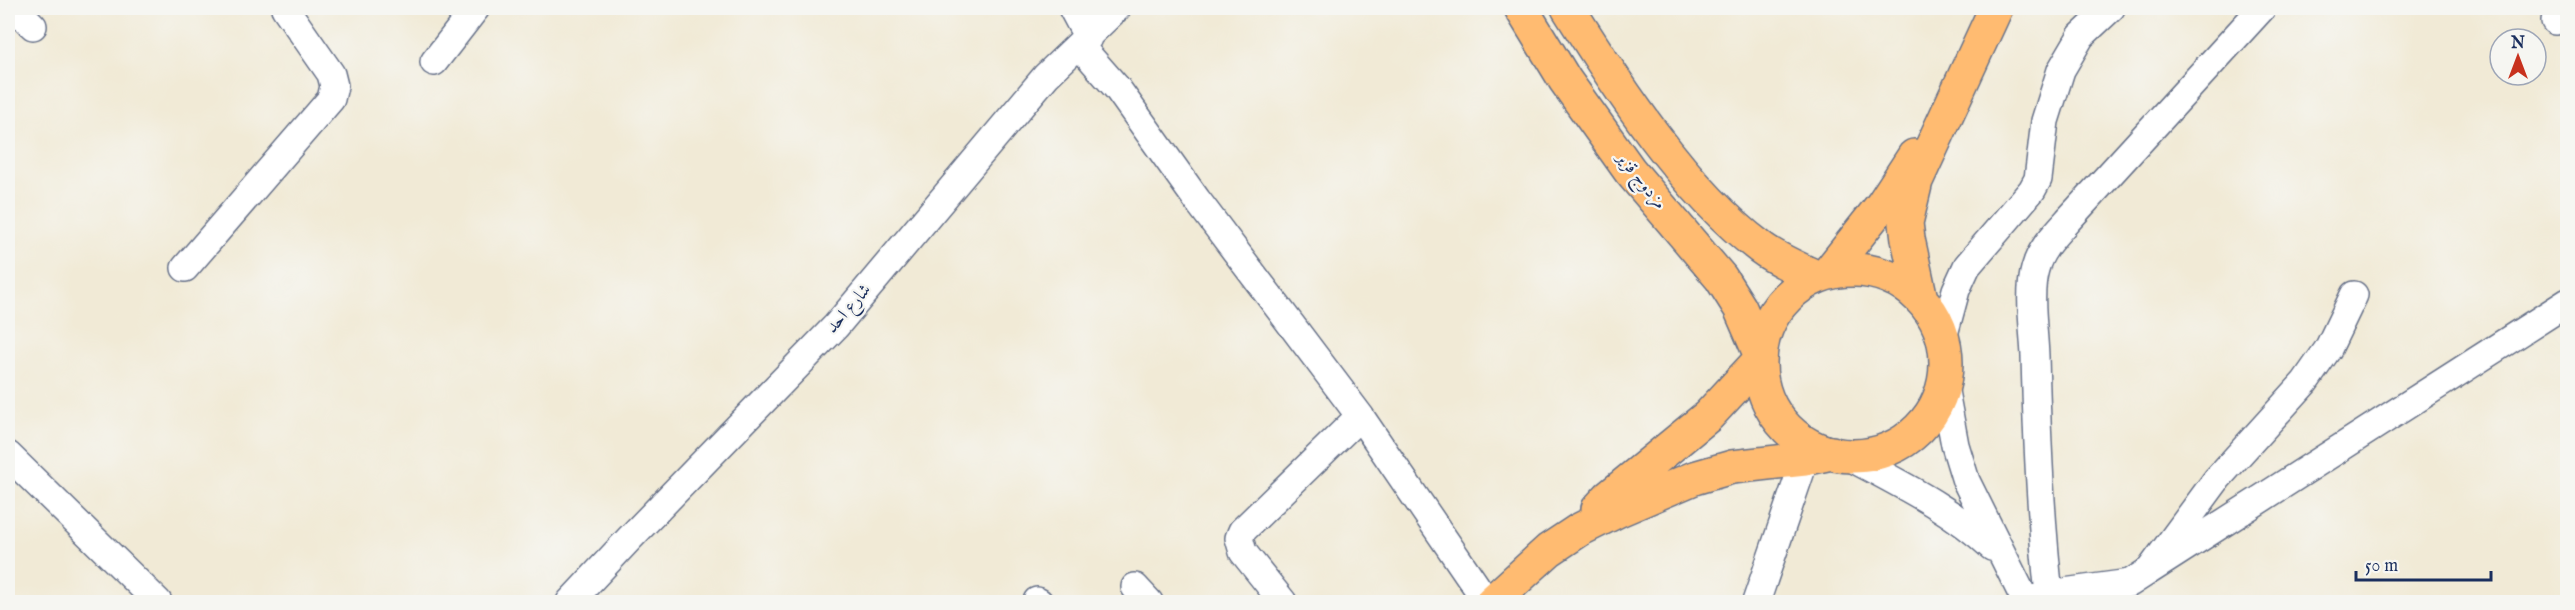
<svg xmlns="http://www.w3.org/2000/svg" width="2575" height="610" font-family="'IM FELL English',Amiri,serif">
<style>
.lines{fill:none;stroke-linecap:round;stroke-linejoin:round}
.minor-casing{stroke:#667088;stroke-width:30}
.major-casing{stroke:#667088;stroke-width:36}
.minor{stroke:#fff;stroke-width:27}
.major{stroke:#ffbb71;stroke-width:33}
.labels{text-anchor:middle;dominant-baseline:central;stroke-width:4.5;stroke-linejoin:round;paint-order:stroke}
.street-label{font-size:18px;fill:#1b2f5e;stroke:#f6f6f2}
</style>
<rect width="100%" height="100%" fill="#f6f6f2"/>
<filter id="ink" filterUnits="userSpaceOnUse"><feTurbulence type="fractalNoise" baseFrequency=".0167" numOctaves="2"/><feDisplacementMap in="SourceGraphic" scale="12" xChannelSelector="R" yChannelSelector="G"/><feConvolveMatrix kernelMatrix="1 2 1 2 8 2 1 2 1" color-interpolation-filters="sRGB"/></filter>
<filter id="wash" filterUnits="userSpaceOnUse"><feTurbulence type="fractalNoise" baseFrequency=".008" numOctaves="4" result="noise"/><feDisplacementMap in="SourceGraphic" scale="24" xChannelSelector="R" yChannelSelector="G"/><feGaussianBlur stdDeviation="1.35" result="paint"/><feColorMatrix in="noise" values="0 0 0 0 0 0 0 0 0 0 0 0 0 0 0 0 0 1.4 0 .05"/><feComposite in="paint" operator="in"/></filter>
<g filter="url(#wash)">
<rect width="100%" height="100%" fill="#f1ead6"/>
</g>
<g filter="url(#ink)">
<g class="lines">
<defs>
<path id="minor" d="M 15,8 L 33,26
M 1072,8 L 1088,38
M 2555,21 L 2567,8
M 1080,46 L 1117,88 L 1197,200 L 1360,416 L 1487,602
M 434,62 L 476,8
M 185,268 L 331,99 L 334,86 L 331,74 L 285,8
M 1943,338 L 1956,290 L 1967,266 L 2032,190 L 2038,179 L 2045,121 L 2061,70 L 2081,36 L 2111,8
M 1944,386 L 1955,445 L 1966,481 L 2026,602
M 8,455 L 158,602
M 1848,456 C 1898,483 1950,508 1992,547
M 2150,570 L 2568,302
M 1135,587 L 1149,602
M 2049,594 C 2040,515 2037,436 2035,356 C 2034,330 2028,293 2035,269 C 2040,249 2055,235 2068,220 L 2262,8
M 1037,601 L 1039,602
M 2026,601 L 2049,594 L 2130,583 L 2150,570 L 2217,479 L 2305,382 L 2328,349 L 2354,295
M 570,602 L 630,538 L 836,326 L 1046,76 L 1117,8
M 1283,602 L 1243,552 L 1239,538 L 1242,531 L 1360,416
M 1756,602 L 1805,459"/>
<path id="major" d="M 1521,8 L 1565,80 L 1630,171 L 1721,278 L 1740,308 L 1760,354
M 1568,8 C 1617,86 1685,191 1760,247 C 1777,260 1797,268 1816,277
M1760 363a93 93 0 1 1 186 0a93 93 0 1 1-186 0Z
M 1828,273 L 1882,205 L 1914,156
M 1921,299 L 1908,239 L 1906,223 L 1916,181 L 1996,8
M 1598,509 L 1609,497 L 1708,416 L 1760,360
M 1492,602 L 1549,550 L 1579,530 L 1619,510 L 1694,478 L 1732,467 L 1805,459 L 1832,453"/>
</defs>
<use href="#minor" class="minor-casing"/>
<use href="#major" class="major-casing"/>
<use href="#minor" class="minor"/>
<use href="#major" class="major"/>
</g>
</g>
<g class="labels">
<g class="street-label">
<text transform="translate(1641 181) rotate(51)">مزدوج قزير</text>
<text transform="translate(849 309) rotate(-49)">شارع احد</text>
</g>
</g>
<rect width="2575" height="610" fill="none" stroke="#f6f6f2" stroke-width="30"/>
<g transform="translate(2518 57)"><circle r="28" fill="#f6f6f2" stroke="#9ea6b7" stroke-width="1.5"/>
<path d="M0-4.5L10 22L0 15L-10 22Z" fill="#c8321e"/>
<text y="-9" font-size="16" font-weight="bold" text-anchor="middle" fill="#1b2f5e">N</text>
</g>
<path d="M2356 571v9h135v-9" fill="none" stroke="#1b2f5e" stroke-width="3"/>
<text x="2365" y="571" font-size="18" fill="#1b2f5e" stroke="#f6f6f2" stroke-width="4.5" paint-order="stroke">50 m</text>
</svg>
